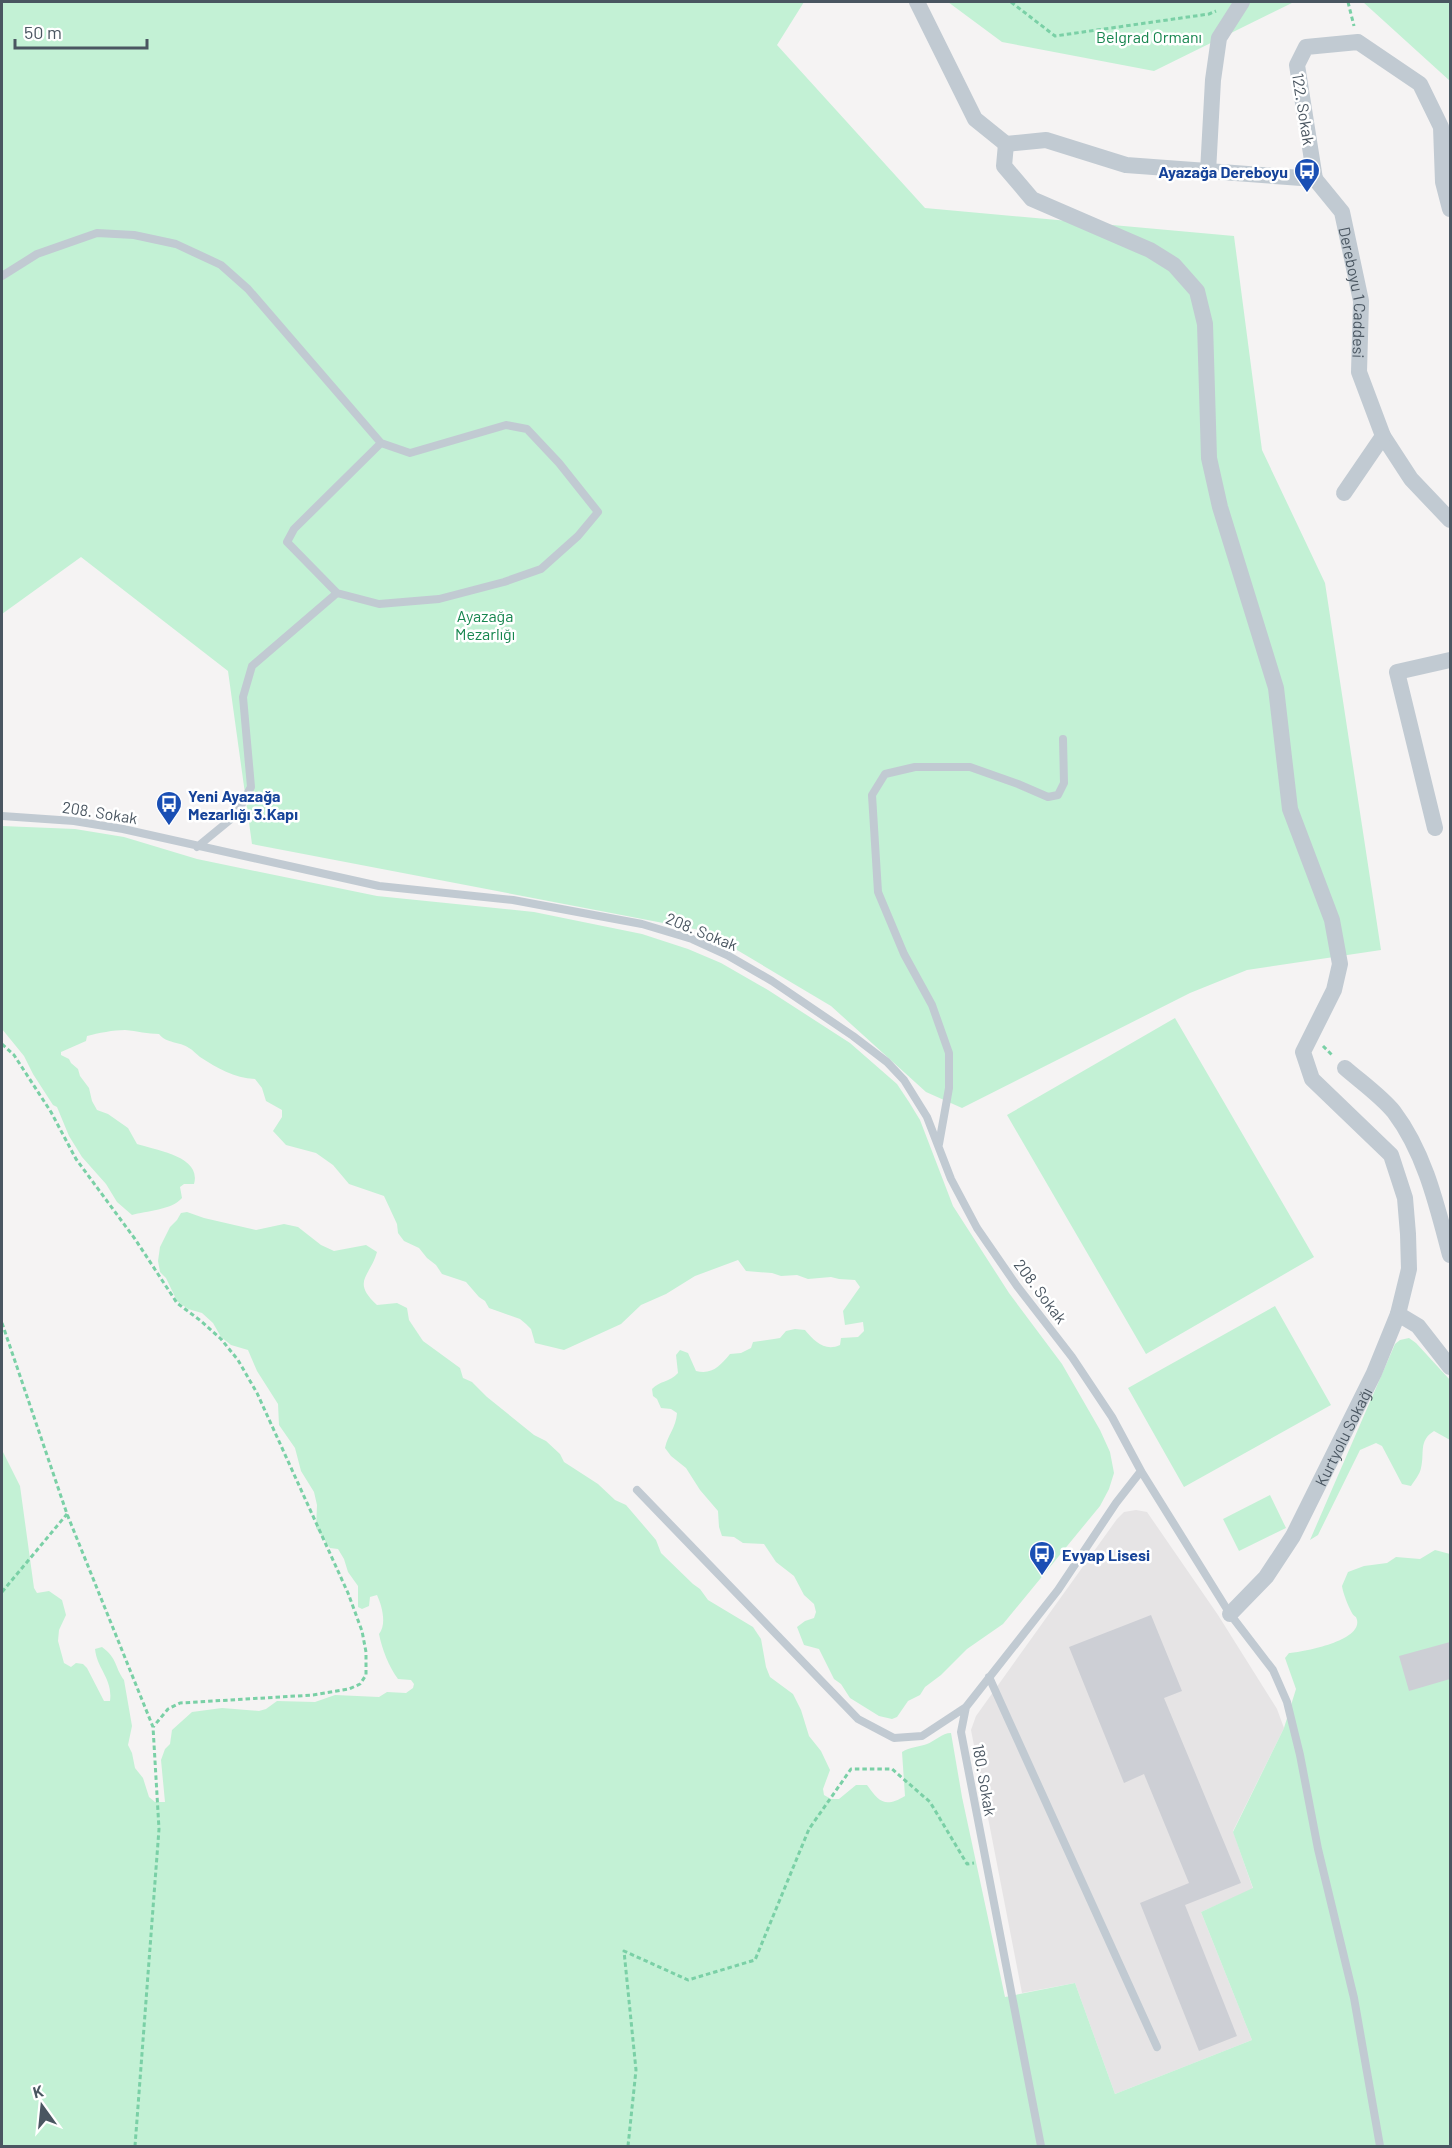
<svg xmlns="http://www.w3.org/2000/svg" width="1452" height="2148" font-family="Barlow,sans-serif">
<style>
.education{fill:#e6e4e5}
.green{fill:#c3f1d5}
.building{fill:#cdcfd5}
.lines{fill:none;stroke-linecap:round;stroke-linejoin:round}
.path{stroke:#7ad0a6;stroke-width:3;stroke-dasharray:4.5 3;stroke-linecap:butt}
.lane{stroke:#c1cad2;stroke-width:8}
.street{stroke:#c1cad2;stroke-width:16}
.labels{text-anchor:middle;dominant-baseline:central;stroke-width:5;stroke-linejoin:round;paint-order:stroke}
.park-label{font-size:16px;fill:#17864f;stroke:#fff}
.street-label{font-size:16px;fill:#4a5661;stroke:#fff}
.transit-label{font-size:16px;font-weight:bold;fill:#164399;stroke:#fff;text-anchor:start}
</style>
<rect width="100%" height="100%" fill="#f5f3f3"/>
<path class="education" d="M 1136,1510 L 1147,1512 L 1218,1615 L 1277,1709 L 1284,1728 L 1233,1831 L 1253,1889 L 1201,1912 L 1252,2040 L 1115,2094 L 1075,1983 L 1022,1993 L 971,1730 L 976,1716 L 1117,1519 L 1124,1512 Z"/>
<path class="green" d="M 2,2 L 804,2 L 777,45 L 925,208 L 1234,236 L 1262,450 L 1325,583 L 1381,950 L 1247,970 L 1190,993 L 962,1108 L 926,1092 L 831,1006 L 705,931 L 252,844 L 228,671 L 81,557 L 2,614 Z
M 948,2 L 1294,2 L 1154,71 L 1002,42 Z
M 1363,2 L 1450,2 L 1450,81 Z
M 2,826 L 75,829 L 124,837 L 197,859 L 377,896 L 534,912 L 642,934 L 688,949 L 721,963 L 768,990 L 850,1043 L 897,1084 L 909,1102 L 920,1120 L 953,1206 L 1009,1293 L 1062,1364 L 1100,1430 L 1110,1452 L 1114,1473 L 1109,1489 L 1100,1506 L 1003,1624 L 967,1649 L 941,1675 L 925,1687 L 920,1695 L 908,1701 L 897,1717 L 892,1719 L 879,1716 L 850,1698 L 841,1684 L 834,1679 L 819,1649 L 804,1645 L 797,1627 L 805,1621 L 814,1618 L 816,1612 L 814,1604 L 804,1595 L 794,1576 L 776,1562 L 764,1544 L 743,1543 L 734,1537 L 722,1536 L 719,1527 L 718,1511 L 700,1490 L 686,1468 L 671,1456 L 665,1448 C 668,1434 676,1428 677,1413 L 671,1409 L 661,1408 L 657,1399 L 653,1396 L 652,1389 C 659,1381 670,1382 678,1373 L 676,1355 L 680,1350 L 688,1353 L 696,1371 C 712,1375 720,1366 730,1354 L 741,1353 L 751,1348 L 753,1342 L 774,1339 L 780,1338 L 786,1331 L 795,1329 L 805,1330 C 814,1341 825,1352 840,1345 L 841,1338 L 858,1337 L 864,1331 L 863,1322 L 845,1325 L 843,1311 L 860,1287 L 855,1280 L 839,1279 L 831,1277 L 808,1279 L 797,1275 L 781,1276 L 772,1273 L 746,1271 L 738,1260 L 695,1276 L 666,1294 L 641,1305 L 621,1324 L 564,1350 L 535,1343 L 531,1329 L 526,1324 L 520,1319 L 489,1308 L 485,1301 L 479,1297 L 466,1282 L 442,1274 L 436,1265 L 427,1258 L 419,1248 L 404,1241 L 398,1233 L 397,1224 L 384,1196 L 349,1184 L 333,1165 L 316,1153 L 286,1145 L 273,1131 L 282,1117 L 282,1110 L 266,1101 L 262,1088 L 255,1079 C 234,1078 217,1068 200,1057 C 196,1054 193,1050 189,1048 C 179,1041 167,1044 159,1034 C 148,1034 137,1031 125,1030 C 114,1030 98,1033 87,1036 L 86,1041 L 61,1052 L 61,1055 L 69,1059 L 71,1063 L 78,1069 L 80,1076 L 89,1088 L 92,1101 L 97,1110 L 108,1114 L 128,1128 L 137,1144 C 155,1150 202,1156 194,1184 L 184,1184 L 180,1187 L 182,1198 C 172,1210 146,1211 132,1215 L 117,1202 L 106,1184 L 82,1157 L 69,1136 L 57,1107 L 53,1105 L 33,1074 L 24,1056 L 2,1029 Z
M 1175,1018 L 1314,1257 L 1146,1354 L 1007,1115 Z
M 187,1212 L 204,1218 L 256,1230 L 284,1224 L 298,1227 L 321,1245 L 334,1251 L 366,1245 L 377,1252 C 370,1277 351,1281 377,1305 L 397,1303 L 407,1308 L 409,1320 L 423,1341 L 460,1368 L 463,1378 L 472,1382 L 487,1397 L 534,1435 L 546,1441 L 560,1454 L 564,1462 L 598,1484 L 615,1500 L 626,1505 L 656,1540 L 661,1553 L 693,1584 L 700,1589 L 708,1600 L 753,1627 L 761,1639 L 766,1667 L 770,1677 L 793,1694 L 801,1710 L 809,1736 L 821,1751 L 830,1770 L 823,1789 L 824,1795 L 831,1799 L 839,1799 L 856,1785 L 867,1785 C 879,1802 885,1808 905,1796 L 902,1752 C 910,1747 919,1747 927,1744 C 935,1741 942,1733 951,1733 L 962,1797 L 1005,1997 L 1075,1983 L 1115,2094 L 1252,2040 L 1201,1912 L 1253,1888 L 1233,1832 L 1284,1728 L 1296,1689 L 1285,1658 L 1289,1653 C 1303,1652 1362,1641 1357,1620 C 1356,1615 1354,1617 1352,1613 C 1348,1606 1343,1593 1342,1586 L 1348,1572 L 1364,1566 L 1387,1563 L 1396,1557 L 1420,1559 L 1435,1550 L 1450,1554 L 1450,2146 L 2,2146 L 2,1433 L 3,1452 L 20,1486 L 34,1588 L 37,1593 L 49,1591 L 62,1600 L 66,1615 L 59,1630 L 58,1641 L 64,1663 L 71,1667 L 76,1663 L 83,1664 L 87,1668 L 104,1701 L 110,1701 C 113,1679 97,1669 95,1649 L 102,1647 C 118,1659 114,1666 124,1680 L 132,1726 L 128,1745 L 132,1753 L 135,1768 L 143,1778 L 149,1797 L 155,1802 L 165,1802 L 161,1760 L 165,1749 L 170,1744 L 172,1730 L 192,1712 L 222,1708 L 259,1711 L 266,1709 L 277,1701 L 315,1702 L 335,1695 L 379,1697 L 387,1692 L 406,1693 L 413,1688 L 414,1684 L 411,1680 L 398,1679 C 389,1667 382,1649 379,1634 C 387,1624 382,1606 377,1595 L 370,1597 L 369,1606 L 362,1609 L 358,1607 L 358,1586 L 348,1572 L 344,1559 L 338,1549 L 330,1548 L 316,1528 L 317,1505 L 314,1492 L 301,1471 L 295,1448 L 279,1425 L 278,1404 L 257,1371 L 248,1350 L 231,1345 L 221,1337 L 213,1323 L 202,1313 L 188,1309 L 177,1301 L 166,1278 L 160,1272 L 158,1261 L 160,1247 L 170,1227 L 177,1220 L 181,1213 Z
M 1275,1306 L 1331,1405 L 1184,1487 L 1128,1388 Z
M 1409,1338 L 1416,1343 L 1450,1380 L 1450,1440 L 1434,1431 C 1418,1441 1425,1453 1421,1468 C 1420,1474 1414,1481 1411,1486 L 1402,1484 L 1382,1446 L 1376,1443 L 1360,1450 L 1318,1535 L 1310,1540 L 1395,1344 L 1400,1340 Z
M 1270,1495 L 1286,1528 L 1239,1551 L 1223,1519 Z"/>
<path class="building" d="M 1151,1615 L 1182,1691 L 1164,1698 L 1241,1883 L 1185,1905 L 1237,2036 L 1199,2051 L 1140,1903 L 1189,1883 L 1144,1774 L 1124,1783 L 1069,1647 Z
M 1450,1642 L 1450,1679 L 1409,1691 L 1399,1656 Z"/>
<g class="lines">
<path class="path" d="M 1011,2 L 1055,36 L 1209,14 L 1216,11
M 1348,2 L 1354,26
M 2,1044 L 14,1055 L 51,1112 L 76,1159 L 135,1239 L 177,1303 L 201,1321 L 221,1339 L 238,1360 L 257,1393 L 348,1593 L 362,1631 L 366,1652 L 366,1675 L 360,1684 L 349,1689 L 313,1695 L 180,1703 L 168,1709 L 153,1727
M 1323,1046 L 1333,1056
M 2,1323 L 67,1514 L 153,1727 L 159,1829 L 135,2146
M 2,1592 L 67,1514
M 628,2146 L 636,2070 L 624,1951 L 688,1980 L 755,1960 L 809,1829 L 851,1769 L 892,1769 L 930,1802 L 967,1864 L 974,1863"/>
<path class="lane" d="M 2,276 L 37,254 L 97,233 L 134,235 L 176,244 L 221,265 L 248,289 L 381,443 L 410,453 L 506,425 L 527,429 L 559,463 L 598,512 L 578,536 L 541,569 L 504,582 L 439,599 L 379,604 L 337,593
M 2,816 L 74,821 L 123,829 L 379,886 L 513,900 L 642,924 L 692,939 L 727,955 L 772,981 L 853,1036 L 887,1062 L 904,1080 L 927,1117 L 951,1179 L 977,1228 L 1017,1286 L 1072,1357 L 1112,1417 L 1141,1471 L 1230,1614 L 1273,1670 L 1287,1702 L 1300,1755 L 1318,1849 L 1354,1998 L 1380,2146
M 197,847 L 236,815 L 251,787 L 243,697 L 252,666 L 337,593 L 287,542 L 294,529 L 381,443
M 939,1144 L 949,1088 L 949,1053 L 932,1005 L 904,954 L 878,892 L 872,795 L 885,774 L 915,767 L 970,767 L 1018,784 L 1048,797 L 1058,795 L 1064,783 L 1063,739
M 637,1490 L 858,1719 L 894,1738 L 922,1736 L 966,1707
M 989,1677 L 1157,2047
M 1041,2146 L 961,1732 L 966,1707 L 1058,1590 L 1116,1503 L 1141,1471"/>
<g class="street">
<path d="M 917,2 L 975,119 L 1006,144"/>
<path d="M 1006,144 L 1004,166 L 1032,199 L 1150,250 L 1174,265 L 1197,291 L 1205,324 L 1209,458 L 1220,507 L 1276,688 L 1290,809 L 1332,920 L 1340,964 L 1334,990 L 1303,1052 L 1312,1079 L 1391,1155 L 1405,1198 L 1408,1234 L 1409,1269 L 1398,1314"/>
<path id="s1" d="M 1006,144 L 1046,140 L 1126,165 L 1315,179 L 1342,212 L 1361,301 L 1359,372 L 1383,436 L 1411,479 L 1450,520"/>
<path d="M 1208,172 L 1213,80 L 1219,38 L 1242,2"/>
<path d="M 1315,179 L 1297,65 L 1306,47 L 1358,42 L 1420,84 L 1441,127 L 1443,182 L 1450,209"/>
<path d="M 1344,493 L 1383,436"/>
<path d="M 1435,828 L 1397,672 L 1450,660"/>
<path d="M 1345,1068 C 1361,1082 1381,1096 1394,1112 C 1425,1153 1437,1206 1450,1255"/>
<path id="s2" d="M 1230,1614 L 1266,1577 L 1293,1536 L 1374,1373 L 1398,1314 L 1418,1326 L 1450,1367"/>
</g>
</g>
<defs>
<symbol id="bus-pin" viewBox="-11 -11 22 30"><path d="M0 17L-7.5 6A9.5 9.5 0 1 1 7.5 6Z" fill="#1a4fb4" stroke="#fff"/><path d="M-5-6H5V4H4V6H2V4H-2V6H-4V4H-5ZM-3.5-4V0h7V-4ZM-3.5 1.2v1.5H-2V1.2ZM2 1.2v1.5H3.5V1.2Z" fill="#fff"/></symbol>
</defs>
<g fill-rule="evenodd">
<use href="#bus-pin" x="1292" y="156" width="30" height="40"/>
<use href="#bus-pin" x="154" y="789" width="30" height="40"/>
<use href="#bus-pin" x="1027" y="1539" width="30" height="40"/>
</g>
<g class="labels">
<g class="park-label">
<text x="1149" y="36">Belgrad Ormanı</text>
<text x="485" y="615">Ayazağa<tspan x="485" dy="18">Mezarlığı</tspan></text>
</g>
<g class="street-label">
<text transform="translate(1304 109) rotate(81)">122. Sokak</text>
<text stroke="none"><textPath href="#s1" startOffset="438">Dereboyu 1 Caddesi</textPath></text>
<text transform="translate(100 812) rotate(9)">208. Sokak</text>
<text transform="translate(702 931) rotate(22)">208. Sokak</text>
<text transform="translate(1041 1291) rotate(53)">208. Sokak</text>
<text stroke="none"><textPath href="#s2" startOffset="212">Kurtyolu Sokağı</textPath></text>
<text transform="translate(985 1780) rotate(80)">180. Sokak</text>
</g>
<g class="transit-label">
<text x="1288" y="171" text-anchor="end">Ayazağa Dereboyu</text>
<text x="188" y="795">Yeni Ayazağa<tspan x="188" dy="18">Mezarlığı 3.Kapı</tspan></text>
<text x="1062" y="1554">Evyap Lisesi</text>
</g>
</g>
<rect width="1452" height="2148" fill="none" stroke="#4a5661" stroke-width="6"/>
<g transform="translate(42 2106) rotate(345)" stroke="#ffffff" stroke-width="4.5" paint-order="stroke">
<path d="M0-4.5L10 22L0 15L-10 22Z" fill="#4a5661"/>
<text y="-9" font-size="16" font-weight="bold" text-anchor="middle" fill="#4a5661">K</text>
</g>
<path d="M15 39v9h132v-9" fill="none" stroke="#4a5661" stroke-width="3"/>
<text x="24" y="39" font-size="18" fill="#4a5661" stroke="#ffffff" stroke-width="4.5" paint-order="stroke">50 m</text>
</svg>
